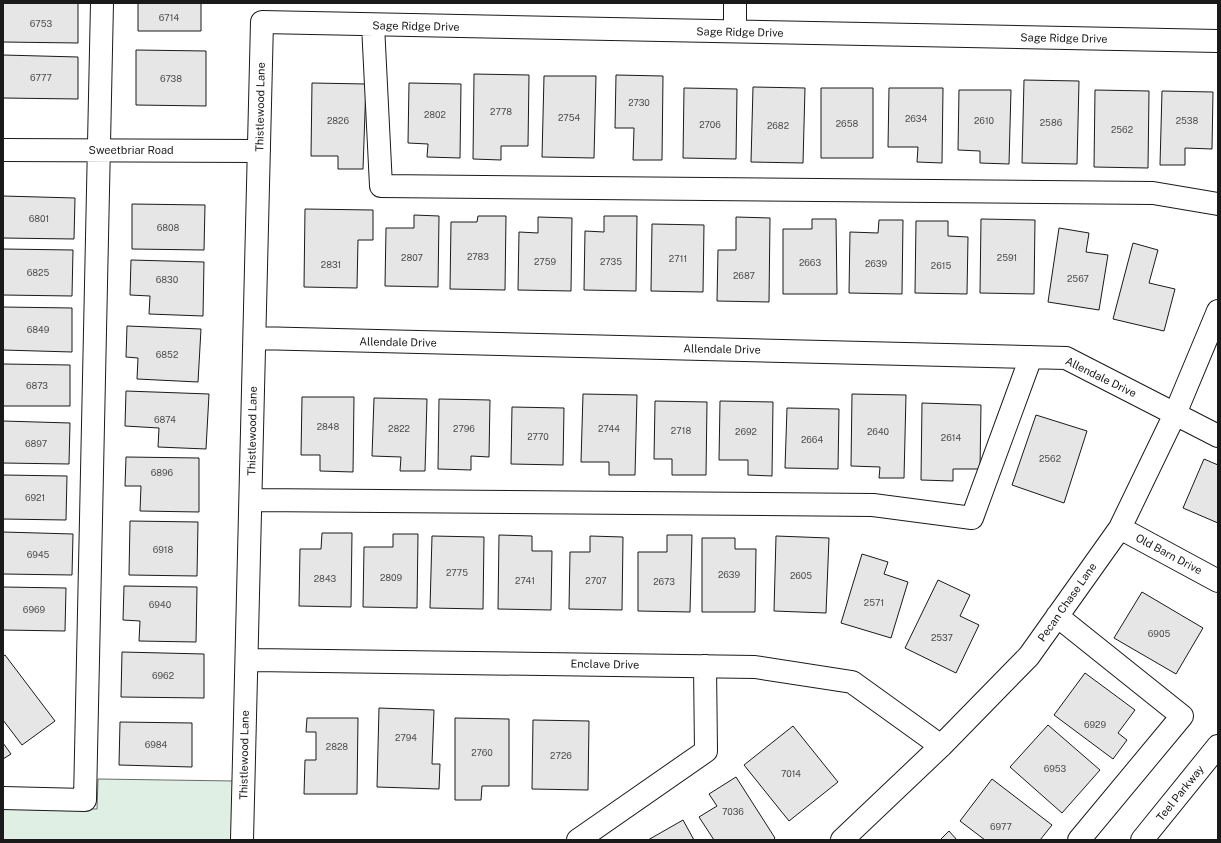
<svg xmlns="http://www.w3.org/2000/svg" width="1221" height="843" font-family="'Public Sans',sans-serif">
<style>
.green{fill:#e0efe3;stroke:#6a6a6a}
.building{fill:#e6e6e6;stroke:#1a1a1a}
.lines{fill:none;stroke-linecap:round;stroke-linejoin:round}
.minor-casing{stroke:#1a1a1a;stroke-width:24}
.major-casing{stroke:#1a1a1a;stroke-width:24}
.minor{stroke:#fff;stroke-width:22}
.major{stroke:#fff;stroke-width:22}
.labels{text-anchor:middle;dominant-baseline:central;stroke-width:3;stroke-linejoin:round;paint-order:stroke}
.number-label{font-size:9px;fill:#4d4d4d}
.street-label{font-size:11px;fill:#1a1a1a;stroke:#fff}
</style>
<rect width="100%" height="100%" fill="#fff"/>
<path class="green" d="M 98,779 L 234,781 L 232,840 L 3,840 L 3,807 L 97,809 Z"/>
<path class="building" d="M 3,3 L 78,3 L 78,43 L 3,42 Z
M 138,3 L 201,3 L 201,31 L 138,31 Z
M 136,50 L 206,51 L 206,106 L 136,105 Z
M 3,55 L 78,57 L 78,99 L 3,98 Z
M 474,74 L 529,75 L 528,146 L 501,146 L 501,160 L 473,159 Z
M 616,75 L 663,76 L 662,160 L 633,160 L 634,128 L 615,128 Z
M 544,76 L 596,76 L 594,158 L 542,157 Z
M 1024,80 L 1079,81 L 1077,164 L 1022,163 Z
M 312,83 L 366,84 L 363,169 L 338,169 L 338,156 L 311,156 Z
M 409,83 L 461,84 L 460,158 L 427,157 L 428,144 L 408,143 Z
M 753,87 L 805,88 L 803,163 L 751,162 Z
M 684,88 L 737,89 L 736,159 L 683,158 Z
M 821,88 L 873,88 L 873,158 L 821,158 Z
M 889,88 L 943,88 L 942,163 L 917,162 L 918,147 L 888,147 Z
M 959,90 L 1011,90 L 1009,164 L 980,163 L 980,151 L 958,150 Z
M 1095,90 L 1149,91 L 1148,168 L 1094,167 Z
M 1162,91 L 1213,92 L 1212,149 L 1185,148 L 1185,165 L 1160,165 Z
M 3,196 L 75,198 L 74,239 L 3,238 Z
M 132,204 L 205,205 L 204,250 L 132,249 Z
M 305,209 L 373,210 L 373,240 L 358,240 L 357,288 L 304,287 Z
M 414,215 L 439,216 L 438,287 L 385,286 L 386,228 L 414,228 Z
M 478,216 L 506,216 L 505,290 L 450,289 L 451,222 L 477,222 Z
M 604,216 L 637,216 L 636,291 L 584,290 L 585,231 L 604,232 Z
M 538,217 L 572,218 L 571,291 L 518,290 L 519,232 L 538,233 Z
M 736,217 L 770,218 L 769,302 L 717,301 L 718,250 L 736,250 Z
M 812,219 L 836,219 L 837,294 L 783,294 L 783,229 L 812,229 Z
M 981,219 L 1035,220 L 1034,294 L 980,293 Z
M 879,220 L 903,220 L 902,294 L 849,293 L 850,232 L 878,233 Z
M 916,221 L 948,221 L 948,236 L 968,237 L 967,294 L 915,293 Z
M 652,224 L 704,225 L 703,292 L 651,291 Z
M 1059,228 L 1089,233 L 1086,252 L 1108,255 L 1099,310 L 1048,302 Z
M 1133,243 L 1158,250 L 1149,283 L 1175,289 L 1164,331 L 1113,319 Z
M 3,249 L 73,250 L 72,296 L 3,295 Z
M 131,260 L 204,262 L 203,316 L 149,314 L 150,296 L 130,295 Z
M 3,307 L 72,308 L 72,352 L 3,350 Z
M 127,326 L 201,329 L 198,382 L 137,379 L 138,358 L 126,357 Z
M 3,364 L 70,365 L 70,406 L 3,406 Z
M 126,391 L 209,394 L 206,449 L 158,447 L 159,428 L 125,426 Z
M 583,394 L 637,395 L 635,475 L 609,475 L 609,462 L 581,462 Z
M 852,394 L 906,395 L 904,478 L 879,478 L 880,467 L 851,466 Z
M 302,397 L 354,397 L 353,472 L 320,471 L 320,455 L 301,455 Z
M 374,398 L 427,399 L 425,471 L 400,471 L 401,457 L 372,456 Z
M 439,399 L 490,400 L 489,457 L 471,456 L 471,470 L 438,469 Z
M 655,401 L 707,402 L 706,475 L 672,475 L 672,459 L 654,459 Z
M 720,401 L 773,402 L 772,476 L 748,475 L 748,460 L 719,460 Z
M 922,403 L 981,405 L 980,469 L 953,469 L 953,481 L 921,480 Z
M 512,407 L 564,408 L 563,465 L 511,464 Z
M 787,408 L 839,409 L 838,469 L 785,468 Z
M 1036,415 L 1087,431 L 1064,503 L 1012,485 Z
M 3,421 L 70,423 L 69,464 L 3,463 Z
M 126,457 L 199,458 L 199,512 L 140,511 L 141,486 L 125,486 Z
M 1204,459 L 1218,465 L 1218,523 L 1183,508 Z
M 3,475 L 67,476 L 66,520 L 3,519 Z
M 130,521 L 198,522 L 197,576 L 129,575 Z
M 3,532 L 73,534 L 72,575 L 3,574 Z
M 322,533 L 352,533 L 351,607 L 299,606 L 300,549 L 321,549 Z
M 393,534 L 418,534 L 417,608 L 363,607 L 364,547 L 393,547 Z
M 499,535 L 532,536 L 532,551 L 552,551 L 551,610 L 498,609 Z
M 667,535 L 692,535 L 690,612 L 638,611 L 638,552 L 667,552 Z
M 432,536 L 484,537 L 483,609 L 430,608 Z
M 590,536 L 623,537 L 622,610 L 569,609 L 570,552 L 590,552 Z
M 776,536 L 829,538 L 826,613 L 774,611 Z
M 702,538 L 735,538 L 735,549 L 756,549 L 755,612 L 702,612 Z
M 862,554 L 888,562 L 884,574 L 908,582 L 891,638 L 841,623 Z
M 938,580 L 970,595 L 960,616 L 979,625 L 956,673 L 905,648 Z
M 124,586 L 197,587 L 196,642 L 139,641 L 140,621 L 123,620 Z
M 3,587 L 66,588 L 65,631 L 3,630 Z
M 1142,592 L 1203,628 L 1176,674 L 1114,638 Z
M 122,652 L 204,654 L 204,698 L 121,697 Z
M 5,655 L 55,721 L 22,745 L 3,720 L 3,656 Z
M 1085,673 L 1135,710 L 1118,733 L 1127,740 L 1113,759 L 1054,715 Z
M 379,708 L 434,710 L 432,764 L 440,764 L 439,789 L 377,787 Z
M 307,718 L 358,718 L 357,794 L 304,794 L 305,760 L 316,760 L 316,732 L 306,732 Z
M 455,718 L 509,719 L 509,786 L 482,786 L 481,800 L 455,800 Z
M 533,720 L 589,721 L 588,790 L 532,789 Z
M 120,722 L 192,723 L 192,767 L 119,765 Z
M 1048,725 L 1100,770 L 1062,813 L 1010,767 Z
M 793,726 L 838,782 L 789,821 L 744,765 Z
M 3,743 L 11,754 L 3,759 Z
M 736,777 L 775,838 L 773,840 L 714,840 L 699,817 L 717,806 L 709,794 Z
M 992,779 L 1052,825 L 1040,840 L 985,840 L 960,821 Z
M 683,820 L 694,840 L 648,840 Z
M 949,831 L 957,840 L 940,840 Z"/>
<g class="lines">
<defs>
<path id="minor" d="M 373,25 L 381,186 L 1153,193 L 1218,204
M 735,31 L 735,3
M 3,150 L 259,151
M 255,338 L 1066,358 L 1218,436
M 251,500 L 873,505 L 972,518 L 1031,357
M 1120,528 L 1218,581
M 1057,616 L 1182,716 L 1079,840
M 247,660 L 755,667 L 852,682 L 941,746
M 3,798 L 85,800 L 102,3
M 242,840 L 262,22 L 1218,41
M 578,840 L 706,751 L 705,666
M 842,840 L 941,746 L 1029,656 L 1120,528 L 1175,414 L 1218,311"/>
<path id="major" d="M 1142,840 L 1218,746"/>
</defs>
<use href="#minor" class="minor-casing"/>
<use href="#major" class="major-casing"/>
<use href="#minor" class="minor"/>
<use href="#major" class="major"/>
</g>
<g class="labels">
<g class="number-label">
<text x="169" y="17">6714</text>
<text x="41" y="23">6753</text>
<text x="41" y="77">6777</text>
<text x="171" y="78">6738</text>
<text x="639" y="102">2730</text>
<text x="501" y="111">2778</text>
<text x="435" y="114">2802</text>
<text x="569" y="117">2754</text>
<text x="916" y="118">2634</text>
<text x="338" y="120">2826</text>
<text x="984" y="120">2610</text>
<text x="1187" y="120">2538</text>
<text x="1051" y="122">2586</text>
<text x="847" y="123">2658</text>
<text x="710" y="124">2706</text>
<text x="778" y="125">2682</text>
<text x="1122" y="129">2562</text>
<text x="39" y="218">6801</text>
<text x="168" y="227">6808</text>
<text x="478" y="256">2783</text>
<text x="412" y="257">2807</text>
<text x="1007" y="257">2591</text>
<text x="678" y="258">2711</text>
<text x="545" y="261">2759</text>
<text x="611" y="261">2735</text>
<text x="810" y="262">2663</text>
<text x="876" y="263">2639</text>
<text x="331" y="264">2831</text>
<text x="941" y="265">2615</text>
<text x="38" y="272">6825</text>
<text x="744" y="275">2687</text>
<text x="1078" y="278">2567</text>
<text x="167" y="279">6830</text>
<text x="38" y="329">6849</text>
<text x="167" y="354">6852</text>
<text x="37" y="385">6873</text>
<text x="165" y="419">6874</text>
<text x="328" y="426">2848</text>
<text x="399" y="428">2822</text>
<text x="464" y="428">2796</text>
<text x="609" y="428">2744</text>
<text x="681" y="430">2718</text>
<text x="746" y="431">2692</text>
<text x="878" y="431">2640</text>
<text x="538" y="436">2770</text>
<text x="951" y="437">2614</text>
<text x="812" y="439">2664</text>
<text x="36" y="443">6897</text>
<text x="1050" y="458">2562</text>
<text x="162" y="472">6896</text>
<text x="35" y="497">6921</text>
<text x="163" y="549">6918</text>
<text x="38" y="554">6945</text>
<text x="457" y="572">2775</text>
<text x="729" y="574">2639</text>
<text x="801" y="575">2605</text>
<text x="391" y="577">2809</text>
<text x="325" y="578">2843</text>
<text x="525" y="580">2741</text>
<text x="596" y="580">2707</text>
<text x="664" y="581">2673</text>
<text x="874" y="602">2571</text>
<text x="160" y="604">6940</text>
<text x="34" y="609">6969</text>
<text x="1159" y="633">6905</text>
<text x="942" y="637">2537</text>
<text x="163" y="675">6962</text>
<text x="1095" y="724">6929</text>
<text x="406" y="737">2794</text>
<text x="156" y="744">6984</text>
<text x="337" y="746">2828</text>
<text x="482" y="752">2760</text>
<text x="561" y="755">2726</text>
<text x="1055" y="768">6953</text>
<text x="791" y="773">7014</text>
<text x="733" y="811">7036</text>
<text x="1001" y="826">6977</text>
</g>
<g class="street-label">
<text transform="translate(416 26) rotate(1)">Sage Ridge Drive</text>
<text transform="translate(740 32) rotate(1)">Sage Ridge Drive</text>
<text transform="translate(1064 38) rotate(1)">Sage Ridge Drive</text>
<text transform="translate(260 107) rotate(-89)">Thistlewood Lane</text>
<text x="131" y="150">Sweetbriar Road</text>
<text transform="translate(398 342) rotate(1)">Allendale Drive</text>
<text transform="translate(722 349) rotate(1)">Allendale Drive</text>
<text transform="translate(1101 377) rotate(26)">Allendale Drive</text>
<text transform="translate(252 431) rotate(-89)">Thistlewood Lane</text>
<text transform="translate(1169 554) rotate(28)">Old Barn Drive</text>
<text transform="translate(1067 602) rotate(-55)">Pecan Chase Lane</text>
<text transform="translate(605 664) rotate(1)">Enclave Drive</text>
<text transform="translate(244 755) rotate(-89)">Thistlewood Lane</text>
<text transform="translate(1180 793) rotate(-51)">Teel Parkway</text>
</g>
</g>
<rect width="1221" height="843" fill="none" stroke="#1a1a1a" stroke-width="8"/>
</svg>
